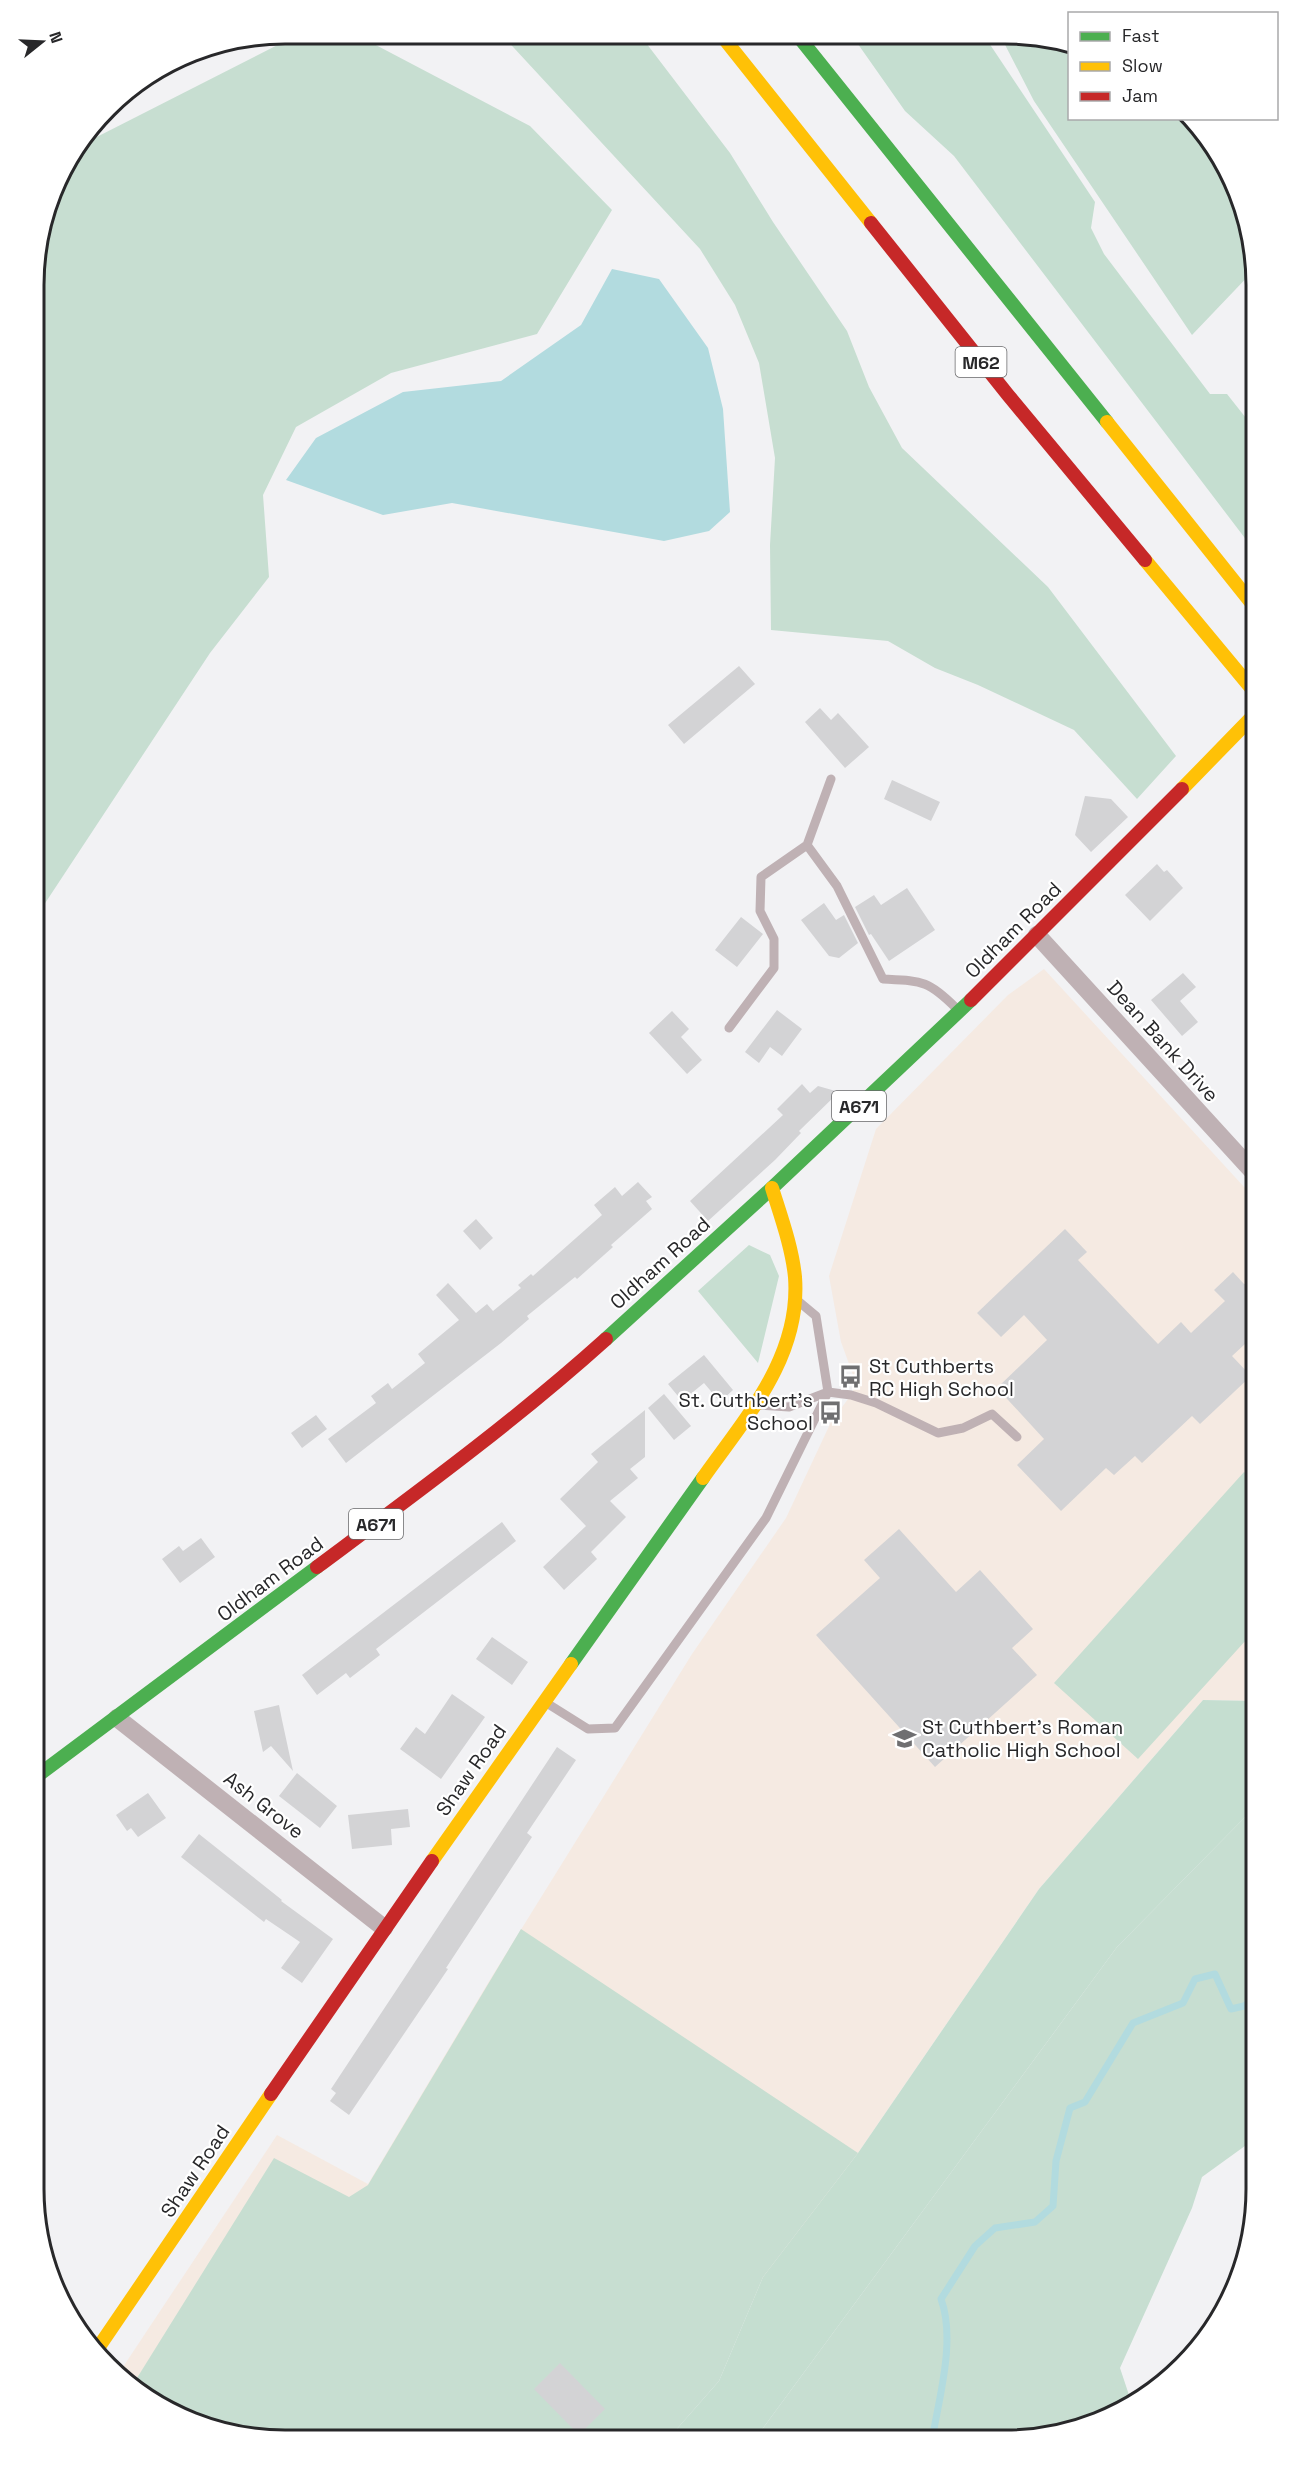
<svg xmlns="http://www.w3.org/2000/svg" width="1290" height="2473" font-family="'Space Grotesk',sans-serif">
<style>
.education{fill:#f5eae2}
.green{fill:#c7ded1}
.forest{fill:#c5ded0}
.water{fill:#b2dbdf}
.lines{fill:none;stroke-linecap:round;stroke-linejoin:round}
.stream{stroke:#b2dbdf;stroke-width:7}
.building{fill:#d3d3d5}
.lane{stroke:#bfb1b4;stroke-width:9}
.street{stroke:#bfb1b4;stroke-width:18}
.fast{stroke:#4caf50;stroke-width:14}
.slow{stroke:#ffc107;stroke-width:14}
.jam{stroke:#c62828;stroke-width:14}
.labels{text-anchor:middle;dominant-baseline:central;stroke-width:4.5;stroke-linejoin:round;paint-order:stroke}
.shield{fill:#fff;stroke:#68686a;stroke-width:1.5}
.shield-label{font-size:18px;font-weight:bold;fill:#28282a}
.street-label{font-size:20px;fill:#28282a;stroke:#fff}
.poi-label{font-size:20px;fill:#28282a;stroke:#fff;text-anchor:start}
.rim{fill:none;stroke:#28282a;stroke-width:3}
</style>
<rect width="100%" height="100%" fill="#f2f2f4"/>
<path class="education" d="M 1044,969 L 1257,1201 L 1257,1701 L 1203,1700 L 1039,1889 L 858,2153 L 763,2277 L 668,2439 L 251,2438 L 173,2414 L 117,2376 L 277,2135 L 368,2184 L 491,1978 L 692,1654 L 786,1518 L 831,1422 L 851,1395 L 856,1383 L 841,1342 L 829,1276 L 876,1129 L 1008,995 Z"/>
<path class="green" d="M 301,33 L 353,33 L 530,126 L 612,210 L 537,334 L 391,373 L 296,427 L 263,495 L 269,577 L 210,653 L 34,920 L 35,252 L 59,173 L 81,145 Z
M 501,34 L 640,35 L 730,153 L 773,222 L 847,331 L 869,387 L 902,448 L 1048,587 L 1176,756 L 1137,799 L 1074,730 L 978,685 L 935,668 L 888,641 L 771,630 L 770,545 L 775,458 L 759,363 L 735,305 L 700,249 Z
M 1001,37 L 1055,38 L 1069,43 L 1070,118 L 1192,119 L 1214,144 L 1244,204 L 1255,269 L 1192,335 L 1034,101 Z
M 749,1245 L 770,1255 L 779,1276 L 758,1363 L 698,1291 Z
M 1244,1472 L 1257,1484 L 1257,1628 L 1138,1759 L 1054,1683 Z
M 1257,1805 L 1256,2138 L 1202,2177 L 1192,2208 L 1120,2368 L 1132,2404 L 1086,2427 L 1006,2440 L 755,2439 L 1117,1947 Z
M 521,1929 L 858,2153 L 763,2277 L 719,2381 L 668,2439 L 251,2438 L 173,2414 L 132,2386 L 274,2158 L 349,2197 L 368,2185 Z"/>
<path class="forest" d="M 853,37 L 985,37 L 1095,202 L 1091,228 L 1104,254 L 1210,394 L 1227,394 L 1257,432 L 1257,554 L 954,156 L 905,111 Z
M 1203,1700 L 1257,1701 L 1257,1805 L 1117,1947 L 755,2439 L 668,2439 L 719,2381 L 763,2277 L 858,2153 L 1039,1889 Z"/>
<path class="water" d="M 612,269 L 659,279 L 708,348 L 723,409 L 730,512 L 709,531 L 664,541 L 452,503 L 383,515 L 286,480 L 316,438 L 403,392 L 501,381 L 581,325 Z"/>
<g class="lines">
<path class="stream" d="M 932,2440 C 939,2398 956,2340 941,2299 L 975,2246 L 995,2228 L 1035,2222 L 1053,2206 L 1056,2161 L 1070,2108 L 1085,2102 L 1133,2023 L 1183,2003 L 1195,1979 L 1215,1974 L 1231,2009 L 1244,2006 L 1256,1998"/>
</g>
<path class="building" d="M 739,666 L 755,684 L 684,744 L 668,725 Z
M 820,708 L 831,720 L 838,713 L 869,747 L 845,768 L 805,722 Z
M 892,780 L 940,802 L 931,821 L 884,799 Z
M 1085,796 L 1111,799 L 1128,817 L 1091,852 L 1075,835 Z
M 1157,864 L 1164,872 L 1167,870 L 1183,888 L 1150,921 L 1125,895 Z
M 907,888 L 935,930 L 889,961 L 871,934 L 869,935 L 855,907 L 874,895 L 881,905 Z
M 824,903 L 836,920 L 844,915 L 858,943 L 839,958 L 829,956 L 801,920 Z
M 741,917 L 763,934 L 737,967 L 715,950 Z
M 1183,973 L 1196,987 L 1180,1001 L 1198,1022 L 1182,1036 L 1151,1000 Z
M 777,1010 L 802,1029 L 782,1056 L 770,1047 L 759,1063 L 745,1052 Z
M 672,1011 L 689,1029 L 681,1037 L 702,1060 L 687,1074 L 649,1033 Z
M 802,1084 L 810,1093 L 818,1086 L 839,1092 L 799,1131 L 801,1133 L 775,1160 L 708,1221 L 690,1201 L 783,1115 L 777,1109 Z
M 638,1182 L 652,1197 L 646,1201 L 652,1209 L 611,1245 L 613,1247 L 577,1279 L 575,1277 L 527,1316 L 529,1319 L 501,1343 L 346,1463 L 328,1439 L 376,1403 L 371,1396 L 388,1383 L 392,1389 L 425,1363 L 418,1354 L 459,1320 L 436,1295 L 448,1283 L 476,1313 L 487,1304 L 493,1311 L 521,1288 L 518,1285 L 531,1274 L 533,1276 L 602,1215 L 594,1205 L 615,1187 L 622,1196 Z
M 476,1219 L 493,1238 L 480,1250 L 463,1231 Z
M 1065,1229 L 1087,1252 L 1078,1260 L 1158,1344 L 1181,1322 L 1191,1333 L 1225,1301 L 1214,1290 L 1233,1272 L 1244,1284 L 1257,1283 L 1257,1333 L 1232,1356 L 1251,1376 L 1200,1424 L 1192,1416 L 1142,1463 L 1135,1456 L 1114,1475 L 1106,1468 L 1061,1511 L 1017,1465 L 1044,1439 L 997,1388 L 1047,1340 L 1024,1315 L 1001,1337 L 977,1313 Z
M 704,1355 L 733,1390 L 720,1402 L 704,1383 L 682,1401 L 668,1384 Z
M 664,1394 L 691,1426 L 674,1440 L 648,1408 Z
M 645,1410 L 645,1457 L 630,1469 L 638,1478 L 610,1501 L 626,1517 L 591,1552 L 597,1559 L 564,1590 L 543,1567 L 586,1526 L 560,1499 L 598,1462 L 591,1454 Z
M 316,1415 L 327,1429 L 302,1448 L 291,1433 Z
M 502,1522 L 516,1541 L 376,1649 L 380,1655 L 350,1678 L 346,1673 L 317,1695 L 302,1675 Z
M 899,1529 L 956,1592 L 980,1570 L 1033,1629 L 1012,1648 L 1037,1675 L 935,1767 L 816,1635 L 880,1578 L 864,1560 Z
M 201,1538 L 215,1557 L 180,1583 L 162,1559 L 179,1546 L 183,1551 Z
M 492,1637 L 528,1662 L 512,1685 L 476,1659 Z
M 452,1694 L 485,1717 L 441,1779 L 400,1749 L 416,1727 L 425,1734 Z
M 279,1705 L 282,1720 L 293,1771 L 271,1746 L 263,1752 L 259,1734 L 254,1711 Z
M 557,1747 L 576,1760 L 527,1833 L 532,1837 L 446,1968 L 448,1969 L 349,2115 L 330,2101 L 336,2093 L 331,2089 Z
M 297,1773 L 337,1806 L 320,1828 L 279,1796 Z
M 148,1793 L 166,1818 L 138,1837 L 131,1828 L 127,1831 L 116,1815 Z
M 408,1809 L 410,1827 L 391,1829 L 392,1845 L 352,1849 L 348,1815 Z
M 199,1834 L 282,1900 L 281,1901 L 333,1939 L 302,1983 L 281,1968 L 300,1942 L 266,1919 L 264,1922 L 181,1857 Z
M 560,2363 L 605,2409 L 579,2435 L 534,2389 Z"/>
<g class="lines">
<path class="lane" d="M 807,845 L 837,886 L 883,979 C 922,981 928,980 956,1008
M 729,1028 L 774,968 L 774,939 L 760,911 L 761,877 L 807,845 L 831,779
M 760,1405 L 789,1407 L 828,1392 L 851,1395 L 876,1403 L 938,1433 L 963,1428 L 992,1414 L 1017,1437
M 545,1702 L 588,1729 L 615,1728 L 766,1518 L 828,1392 L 816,1316 L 798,1301"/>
<path class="street" d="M 1037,935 L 1257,1176
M 117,1718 L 384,1928"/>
<path class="fast" d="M 798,36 L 1107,422
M 606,1339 L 772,1188 L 971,1000
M 571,1664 L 703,1478
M 33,1779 L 317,1567"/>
<path class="slow" d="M 722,36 L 871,223
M 1107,422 L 1257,610
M 1145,560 L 1257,695
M 1182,789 L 1257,712
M 703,1478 C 746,1417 801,1357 795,1277 C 792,1247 781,1217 772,1188
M 432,1861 L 571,1664
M 96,2351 L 271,2094"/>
<path class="jam" d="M 871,223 L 1008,395 L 1145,560
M 971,1000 L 1182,789
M 317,1567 C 415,1494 515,1421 606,1339
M 271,2094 L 432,1861"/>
</g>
<defs>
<symbol id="bus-bare" viewBox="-9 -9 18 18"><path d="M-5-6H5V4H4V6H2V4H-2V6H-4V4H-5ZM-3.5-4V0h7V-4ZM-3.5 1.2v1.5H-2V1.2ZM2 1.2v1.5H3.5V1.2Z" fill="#6f6f71" stroke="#fff" stroke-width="2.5" paint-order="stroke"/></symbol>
<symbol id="school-bare" viewBox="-9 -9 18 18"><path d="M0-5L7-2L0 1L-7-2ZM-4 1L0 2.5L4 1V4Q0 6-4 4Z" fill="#6f6f71" stroke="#fff" stroke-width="2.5" paint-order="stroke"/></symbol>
</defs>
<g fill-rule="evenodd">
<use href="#bus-bare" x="834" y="1360" width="33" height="33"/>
<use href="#bus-bare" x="814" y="1396" width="33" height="33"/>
<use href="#school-bare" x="888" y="1722" width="33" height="33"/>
</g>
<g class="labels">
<g class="shield">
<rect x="955.5" y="347" width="51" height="30" rx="4.5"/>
<rect x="832" y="1091" width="54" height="30" rx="4.5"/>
<rect x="349" y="1509" width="54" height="30" rx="4.5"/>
</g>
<g class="shield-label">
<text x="981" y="362">M62</text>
<text x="859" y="1106">A671</text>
<text x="376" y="1524">A671</text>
</g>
<g class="street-label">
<text transform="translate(1013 930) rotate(-45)">Oldham Road</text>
<text transform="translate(1163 1041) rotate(48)">Dean Bank Drive</text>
<text transform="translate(660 1263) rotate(-42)">Oldham Road</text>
<text transform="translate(270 1579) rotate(-37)">Oldham Road</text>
<text transform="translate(471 1770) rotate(-55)">Shaw Road</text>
<text transform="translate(264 1805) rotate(38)">Ash Grove</text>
<text transform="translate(195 2171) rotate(-56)">Shaw Road</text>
</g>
<g class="poi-label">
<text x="869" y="1366">St Cuthberts<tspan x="869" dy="23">RC High School</tspan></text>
<text x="813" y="1400" text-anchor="end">St. Cuthbert's<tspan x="813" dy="23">School</tspan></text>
<text x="922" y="1727">St Cuthbert's Roman<tspan x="922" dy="23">Catholic High School</tspan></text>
</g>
</g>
<path d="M0 0H1290V2473H0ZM285 44H1005A241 241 0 0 1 1246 285V2189A241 241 0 0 1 1005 2430H285A241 241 0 0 1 44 2189V285A241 241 0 0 1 285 44Z" fill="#fff" fill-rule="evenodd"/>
<path class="rim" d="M285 44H1005A241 241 0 0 1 1246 285V2189A241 241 0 0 1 1005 2430H285A241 241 0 0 1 44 2189V285A241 241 0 0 1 285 44Z"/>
<rect x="1068" y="12" width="210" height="108" fill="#ffffff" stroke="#a9a9aa" stroke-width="1.5"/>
<rect x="1080" y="32" width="30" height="9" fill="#4caf50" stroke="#a9a9aa" stroke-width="1.5"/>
<text x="1122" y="42" font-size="18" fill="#28282a">Fast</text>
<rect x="1080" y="62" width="30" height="9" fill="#ffc107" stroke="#a9a9aa" stroke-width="1.5"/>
<text x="1122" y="72" font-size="18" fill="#28282a">Slow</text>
<rect x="1080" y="92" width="30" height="9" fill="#c62828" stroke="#a9a9aa" stroke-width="1.5"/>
<text x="1122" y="102" font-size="18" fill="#28282a">Jam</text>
<g transform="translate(42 42) rotate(72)" stroke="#ffffff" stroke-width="4.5" paint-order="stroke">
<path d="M0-4.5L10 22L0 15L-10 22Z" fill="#28282a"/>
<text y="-9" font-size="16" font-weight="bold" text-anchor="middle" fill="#28282a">N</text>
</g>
</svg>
